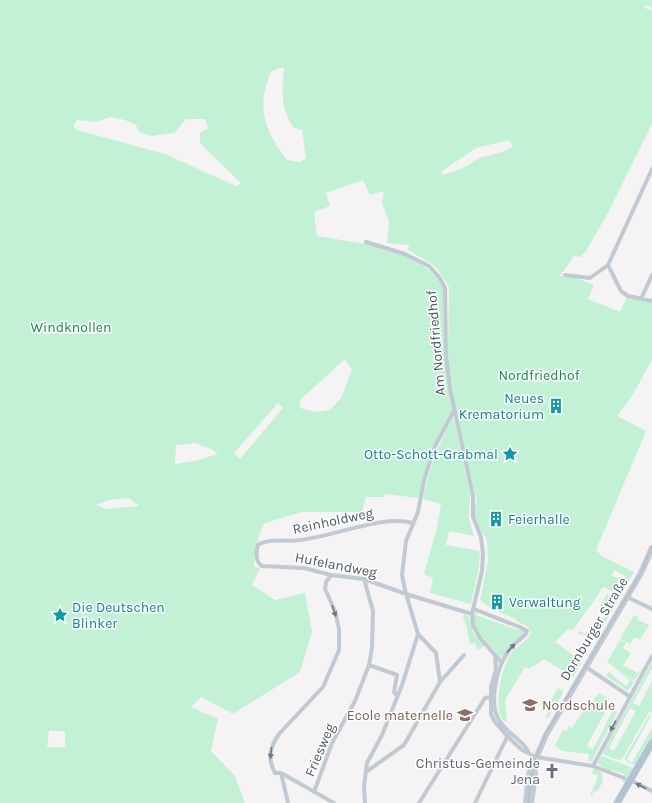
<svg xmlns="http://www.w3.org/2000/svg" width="652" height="803" font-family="Karla,sans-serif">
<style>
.green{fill:#c3f1d5;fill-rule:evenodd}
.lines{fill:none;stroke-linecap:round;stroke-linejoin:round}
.street{stroke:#c1cad2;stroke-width:4}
.secondary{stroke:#c1cbd6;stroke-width:6}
.primary{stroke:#b3c2d1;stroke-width:7}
.tram{stroke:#b5b8bd;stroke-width:1}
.oneway{fill:#6e7983}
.labels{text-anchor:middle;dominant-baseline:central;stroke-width:3;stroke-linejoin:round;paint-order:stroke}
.park-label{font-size:14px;fill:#17864f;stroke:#fff}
.street-label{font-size:14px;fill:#4a5661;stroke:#fff}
.culture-label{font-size:14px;fill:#0d838f;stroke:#fff;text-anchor:start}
.education-label{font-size:14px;fill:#785e54;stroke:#fff;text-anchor:start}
.worship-label{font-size:14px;fill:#5b616d;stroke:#fff;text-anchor:end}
</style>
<rect width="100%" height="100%" fill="#f5f3f3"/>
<path class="green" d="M 0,0 L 652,0 L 652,8 L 645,5 L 645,8 L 652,11 L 652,124 L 609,211 L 586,251 L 580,257 L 574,256 L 560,276 L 576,278 L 594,285 L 588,299 L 620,312 L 627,297 L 652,303 L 652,360 L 632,396 L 617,416 L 646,431 L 596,550 L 602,556 L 634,572 L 595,640 L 578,633 L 579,631 L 592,637 L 607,612 L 599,608 L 607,594 L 614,599 L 627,580 L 625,579 L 626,577 L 615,570 L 612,575 L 619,579 L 613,590 L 614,592 L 603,587 L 590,607 L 589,607 L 573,630 L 568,629 L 555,642 L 582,661 L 573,677 L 544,659 L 529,669 L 525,667 L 505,700 L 507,720 L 505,722 C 491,710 502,665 512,652 C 517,646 529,640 531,632 L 527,626 L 516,621 L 516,619 L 490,608 L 480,600 L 488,561 L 487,540 L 477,524 L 474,511 L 477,499 L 469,472 L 450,381 L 448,353 L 449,287 L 438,270 L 432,264 L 408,250 L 409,245 L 387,243 L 389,221 L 382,203 L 384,191 L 370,195 L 363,180 L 326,193 L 330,206 L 314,212 L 317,236 L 366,244 L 403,254 L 427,268 L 437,278 L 443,289 L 444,354 L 452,409 L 432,447 L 418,498 L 385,494 L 384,497 L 366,497 L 362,512 L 302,512 L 265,523 C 256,539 255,549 254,567 L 260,568 L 252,585 L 275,600 L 305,593 L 312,632 L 300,672 L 233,714 L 201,697 L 191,707 L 218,719 L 211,751 L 235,776 L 245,803 L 0,803 ZM 279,68 L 284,68 C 282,91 280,108 294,128 L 302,130 L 306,158 L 300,162 L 287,160 C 264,130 256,108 271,72 ZM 110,117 L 125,120 L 136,125 L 139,132 L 151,136 L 174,133 L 186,119 L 205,119 L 208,128 L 200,133 L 200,143 L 241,183 L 236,186 L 165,154 L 77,130 L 73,126 L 77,120 L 96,122 ZM 509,140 L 513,147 L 499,153 L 479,158 L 463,168 L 443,175 L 441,172 L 476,148 ZM 345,359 L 352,370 L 341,398 L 330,410 L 316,412 L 300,408 L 300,400 ZM 278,403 L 283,408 L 240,459 L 234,453 ZM 195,443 L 211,449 L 218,454 L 195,461 L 175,464 L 176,445 ZM 128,498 L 140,506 L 106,509 L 96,505 L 109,500 ZM 49,731 L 65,731 L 65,747 L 47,747 Z
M 453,415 L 470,494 L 469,518 L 474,536 L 449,531 L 446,545 L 480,551 L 479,567 L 471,604 L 430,593 L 433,578 L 424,574 L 437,528 L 441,504 L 423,499 C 429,465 439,446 453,415 Z
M 475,612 L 479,613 L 476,615 L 518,630 L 522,628 L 525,634 L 501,658 C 493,647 468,628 475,612 Z
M 464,614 L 469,617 L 474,634 L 484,646 L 478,650 L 475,643 L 470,644 C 468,637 467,622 463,618 Z
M 634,615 L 638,617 L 638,620 L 649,625 L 640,640 L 635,637 L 630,644 L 620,639 Z
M 620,640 L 626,643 L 623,648 L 631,653 L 623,666 L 638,673 L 644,666 L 634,681 L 607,662 Z
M 652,662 L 652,668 L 633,703 L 639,706 L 652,681 L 652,712 L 649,712 L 622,759 L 619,760 L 602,754 ZM 630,708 L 636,711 L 614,751 L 609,748 Z
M 613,667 L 634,682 L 628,691 L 606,676 L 609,672 L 626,686 L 630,681 Z
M 558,688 L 564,691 L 548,718 L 545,717 L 551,708 L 548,706 Z
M 599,693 L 609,699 L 606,704 L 608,706 L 587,746 L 593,749 L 613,710 L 617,713 L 591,762 L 588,761 L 589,754 L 562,751 L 555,746 L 563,730 L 567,731 L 569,726 L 572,728 L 586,706 L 589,707 Z
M 652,714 L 627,759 L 632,763 L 652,728 L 652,739 L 635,766 L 624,759 L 649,716 Z
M 602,756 L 633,768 L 634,770 L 626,783 L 623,782 L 624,774 L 612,770 L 611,772 L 609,771 L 597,763 Z
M 594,768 L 601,772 L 603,781 L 597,792 L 594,791 L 591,797 L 590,796 L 598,776 L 592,773 Z"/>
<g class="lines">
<path class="street" d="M 366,242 L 405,254 L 429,266 L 439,277 L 445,288 L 446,354 L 450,389 L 473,496 L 473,517 L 481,537 L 483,554 L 482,571 L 472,614 L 473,625 L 480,638 L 502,663
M 608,265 L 652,169
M 608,265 L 621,291 L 628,296 L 652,301
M 565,275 L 590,278 L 608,265
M 641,299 L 652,275
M 413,523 C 383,514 333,537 300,540 C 287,542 268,538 258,545 C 256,553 255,561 262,566 L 304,568 L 331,575 L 364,579 L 406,594 L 472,614
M 331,575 L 326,582 L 325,589 L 335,611 L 339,629 L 339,650 L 323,687 L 279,734 C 270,747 267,758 275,773 L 281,773 L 334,803
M 627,597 L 652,609
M 474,609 L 522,628 L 527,631 L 525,635 C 518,641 510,647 506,655 C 496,671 489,703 499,720 C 506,733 521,738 528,751
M 418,634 L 436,653 L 440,682
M 495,655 L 496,669 L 491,687 L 491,714 L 495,722 L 507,736 L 522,750 L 536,757 L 593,766 L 624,778
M 369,665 L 397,675 L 394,692 L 397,696
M 586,667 L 629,696
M 593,766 L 652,656
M 366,772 L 404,745 L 440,682 L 464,655
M 281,773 L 288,803
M 630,780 L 652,791
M 314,792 L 332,743 L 355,701 L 369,665 L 372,648 L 373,611 L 364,579
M 365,803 L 364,786 L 367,763 L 382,735 L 402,685 L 418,634 L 406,594 L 402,575 L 406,541 L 418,512 L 424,480 L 435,446 L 454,410
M 419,803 L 485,698 L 490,697
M 475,803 L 508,735"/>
<path class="secondary" d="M 526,803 L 529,774 L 546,735 L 641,573 L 652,548
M 531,803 L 535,775 L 534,765"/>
<path class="primary" d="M 617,803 L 652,743"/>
<path class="tram" d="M 528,803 L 533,765 L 545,735 L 643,569 L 652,545"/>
</g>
<defs><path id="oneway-solid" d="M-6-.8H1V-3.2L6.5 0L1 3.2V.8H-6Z"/></defs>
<g class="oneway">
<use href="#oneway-solid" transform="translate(334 611) rotate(71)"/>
<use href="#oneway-solid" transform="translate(511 648) rotate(-48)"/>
<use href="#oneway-solid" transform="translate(613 726) rotate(118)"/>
<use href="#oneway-solid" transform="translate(271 753) rotate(97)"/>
<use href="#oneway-solid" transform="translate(641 786) rotate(-153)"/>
</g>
<defs>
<symbol id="building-bare" viewBox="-9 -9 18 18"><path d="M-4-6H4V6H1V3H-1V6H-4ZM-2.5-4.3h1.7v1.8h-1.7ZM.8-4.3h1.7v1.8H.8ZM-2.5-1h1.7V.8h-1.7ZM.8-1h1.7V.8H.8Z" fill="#0f9aa8" stroke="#fff" stroke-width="2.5" paint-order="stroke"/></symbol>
<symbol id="sight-bare" viewBox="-9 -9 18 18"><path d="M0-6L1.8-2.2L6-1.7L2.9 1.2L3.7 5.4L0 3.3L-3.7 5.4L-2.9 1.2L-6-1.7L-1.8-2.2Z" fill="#0f9aa8" stroke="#fff" stroke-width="2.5" paint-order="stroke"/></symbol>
<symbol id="school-bare" viewBox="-9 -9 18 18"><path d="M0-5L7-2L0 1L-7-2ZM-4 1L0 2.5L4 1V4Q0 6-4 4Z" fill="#8d6e63" stroke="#fff" stroke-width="2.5" paint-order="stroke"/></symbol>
<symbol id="church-bare" viewBox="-9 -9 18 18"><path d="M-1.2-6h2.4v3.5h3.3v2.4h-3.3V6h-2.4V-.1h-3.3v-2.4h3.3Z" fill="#6b7280" stroke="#fff" stroke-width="2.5" paint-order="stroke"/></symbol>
</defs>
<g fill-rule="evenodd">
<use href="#building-bare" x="545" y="395" width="22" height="22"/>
<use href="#sight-bare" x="499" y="443" width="22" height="22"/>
<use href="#building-bare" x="485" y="508" width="22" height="22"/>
<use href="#building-bare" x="486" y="591" width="22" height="22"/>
<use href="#sight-bare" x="49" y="604" width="22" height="22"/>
<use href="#school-bare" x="519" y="694" width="22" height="22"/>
<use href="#school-bare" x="454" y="704" width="22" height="22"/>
<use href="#church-bare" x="541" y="760" width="22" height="22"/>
</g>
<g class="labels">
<g class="park-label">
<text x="71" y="327">Windknollen</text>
<text x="539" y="375">Nordfriedhof</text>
</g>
<g class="street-label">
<text transform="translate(436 343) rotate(-95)">Am Nordfriedhof</text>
<text transform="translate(333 521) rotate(-12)">Reinholdweg</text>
<text transform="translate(336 565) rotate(11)">Hufelandweg</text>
<text transform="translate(594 629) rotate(-59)">Dornburger Straße</text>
<text transform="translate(320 750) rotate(-67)">Friesweg</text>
</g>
<g class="culture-label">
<text x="544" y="398" text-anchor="end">Neues<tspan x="544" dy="16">Krematorium</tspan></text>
<text x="498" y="454" text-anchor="end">Otto-Schott-Grabmal</text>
<text x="508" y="519">Feierhalle</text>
<text x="509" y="602">Verwaltung</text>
<text x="72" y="607">Die Deutschen<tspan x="72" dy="16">Blinker</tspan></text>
</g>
<g class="education-label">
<text x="542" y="705">Nordschule</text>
<text x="453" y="715" text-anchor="end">Ecole maternelle</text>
</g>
<g class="worship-label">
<text x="540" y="763">Christus-Gemeinde<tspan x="540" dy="16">Jena</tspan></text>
</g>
</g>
</svg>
